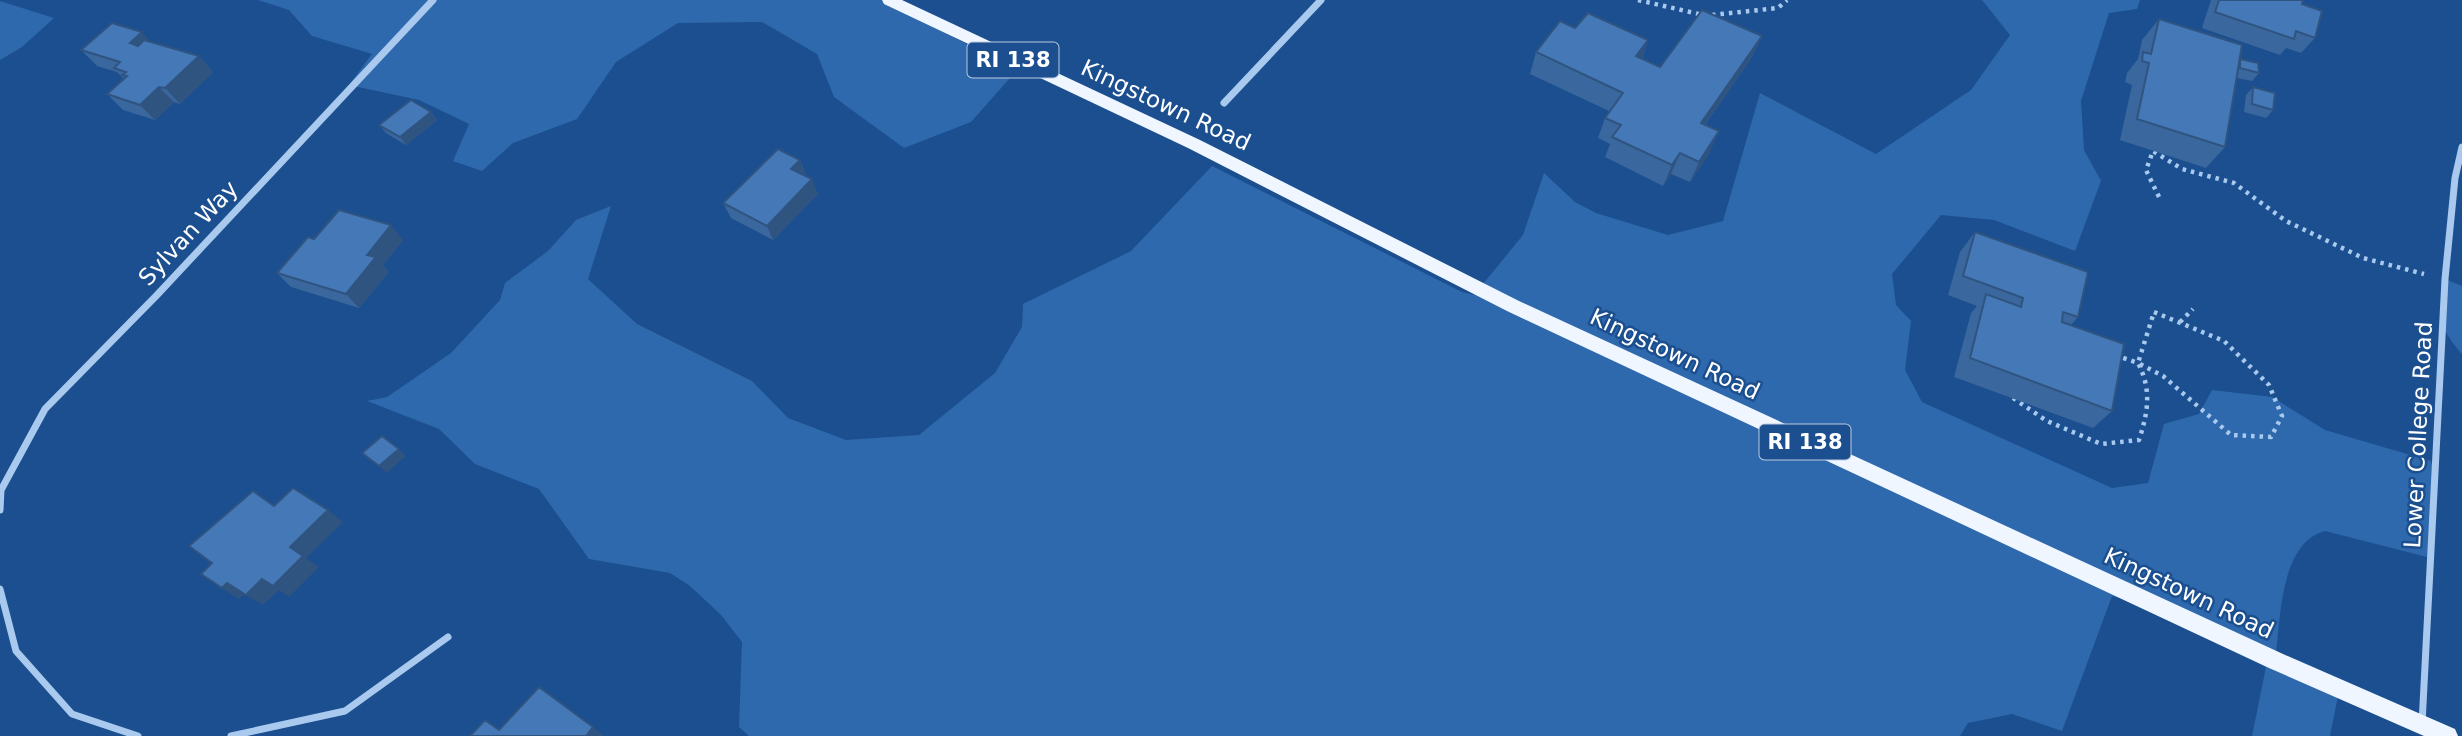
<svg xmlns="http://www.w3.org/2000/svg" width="2462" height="736" font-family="'DejaVu Sans',sans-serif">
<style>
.green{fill:#2e69ad}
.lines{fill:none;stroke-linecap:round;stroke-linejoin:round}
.path{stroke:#a9c9ee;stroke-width:4.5;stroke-dasharray:3.5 5;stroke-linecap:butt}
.minor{stroke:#a9c9ee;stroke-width:7}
.primary{fill:#f0f6ff;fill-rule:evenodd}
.wall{fill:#3a679d}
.shaded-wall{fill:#305480}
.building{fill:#4478b7;stroke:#305480;stroke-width:2}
.labels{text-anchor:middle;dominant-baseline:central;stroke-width:5;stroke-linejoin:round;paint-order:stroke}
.shield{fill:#1b4f8f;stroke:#bbcadd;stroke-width:2}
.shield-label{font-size:21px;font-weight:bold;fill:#fff}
.street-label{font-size:23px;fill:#fff;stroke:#1b4f8f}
</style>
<rect width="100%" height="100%" fill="#1b4f8f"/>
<path class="green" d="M 258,0 L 881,0 L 1017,70 L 971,122 L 904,148 L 834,97 L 817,54 L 762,22 L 678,23 L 616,62 L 577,119 L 513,143 L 482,171 L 453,161 L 469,124 L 419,100 L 349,85 L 372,54 L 312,36 L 289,10 Z
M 1982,0 L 2140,0 L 2137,9 L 2109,13 L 2081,101 L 2084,150 L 2101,181 L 2075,251 L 1994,220 L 1941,215 L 1892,274 L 1896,305 L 1911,321 L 1905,370 L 1922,402 L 2112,488 L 2148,483 L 2164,424 L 2199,414 L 2212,390 L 2272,397 L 2325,430 L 2431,461 L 2434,473 L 2431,554 L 2427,557 L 2325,531 C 2279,543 2281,621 2275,661 L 2338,696 L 2330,736 L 2252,736 L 2266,667 L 2139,603 L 2112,596 L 2062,731 L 2012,714 L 1968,723 L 1960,736 L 749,736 L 739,727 L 742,642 L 721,615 L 690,586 L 670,573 L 589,559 L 539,489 L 475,464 L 439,429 L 367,401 L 387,397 L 451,353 L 500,300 L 505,283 L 548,251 L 576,220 L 611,206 L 588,279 L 637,324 L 752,381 L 788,418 L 846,440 L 919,435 L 995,373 L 1022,327 L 1023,304 L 1131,251 L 1212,166 L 1462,292 L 1474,295 L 1523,235 L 1544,173 L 1575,202 L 1596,213 L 1668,235 L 1723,221 L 1760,93 L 1876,154 L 1971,90 L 2010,35 Z
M 0,1 L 54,18 L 22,47 L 0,60 Z
M 2445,279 L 2462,286 L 2462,354 C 2438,327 2437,315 2445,279 Z"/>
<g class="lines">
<path class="path" d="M 1638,0 L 1703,15
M 1712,15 L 1778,8 L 1787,0
M 2159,197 L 2146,170 L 2153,151 L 2182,169 L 2234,183 L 2286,221 L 2363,258 L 2424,274
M 2154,312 L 2224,341 L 2269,385 L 2282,416 L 2271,437 L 2231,435 L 2163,376 L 2138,363 Z
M 2180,322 L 2193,309
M 2013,398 L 2047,421 L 2101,444 L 2139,440 C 2148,412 2152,390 2138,363 L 2118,356"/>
<path class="minor" d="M 1224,103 L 1321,0
M 0,510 L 1,490 L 45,409 L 157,295 L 433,0
M 0,589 L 16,651 L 72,714 L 138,736
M 2422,724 L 2445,279 L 2455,178 L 2462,147
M 231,736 L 345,711 L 448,637"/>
<path class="primary" d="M 882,0 L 902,0 L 1200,140 L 1519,301 L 2283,654 L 2455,729 L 2458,736 L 2424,736 L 2269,668 L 1507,311 L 1188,148 L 884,4 Z"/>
</g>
<path class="wall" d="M 2211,0 L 2303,0 L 2302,4 L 2315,38 L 2301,53 L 2286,48 L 2280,55 L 2202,28 Z
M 2159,19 L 2240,59 L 2259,73 L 2252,81 L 2237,78 L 2225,147 L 2206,168 L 2120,140 L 2132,85 L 2125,82 L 2127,73 L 2138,59 L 2142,40 Z
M 1762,36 L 1752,57 L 1705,125 L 1710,152 L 1690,182 L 1671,174 L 1663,186 L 1605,157 L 1610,144 L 1598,138 L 1605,118 L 1609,111 L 1530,74 L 1536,52 L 1648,40 L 1642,59 L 1660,67 Z
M 151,42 L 199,56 L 213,72 L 180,104 L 174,102 L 155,120 L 123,110 L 107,94 L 124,79 L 117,72 L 97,66 L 81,50 Z
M 2253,87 L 2273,110 L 2266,118 L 2244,112 L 2246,95 Z
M 431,112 L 437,120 L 406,145 L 386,133 L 379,125 Z
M 800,160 L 806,175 L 805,176 L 818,194 L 773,240 L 731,218 L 723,203 Z
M 1975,232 L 2078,317 L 2071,325 L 2112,411 L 2093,428 L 1954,377 L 1971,313 L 1977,306 L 1948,295 L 1960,252 Z
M 314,239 L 403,240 L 383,265 L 389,272 L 359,308 L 291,287 L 277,273 Z"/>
<path class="shaded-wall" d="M 142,32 L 156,48 L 145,59 L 130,43 Z
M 1762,36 L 1752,57 L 1692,143 L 1701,123 Z
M 1648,40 L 1641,61 L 1636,56 Z
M 199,56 L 213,72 L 180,104 L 165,88 Z
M 159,87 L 174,102 L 155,120 L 140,105 Z
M 431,112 L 437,120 L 406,145 L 400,137 Z
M 1719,131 L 1710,152 L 1690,182 L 1699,162 Z
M 1680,153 L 1671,174 L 1663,186 L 1672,165 Z
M 800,160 L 806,175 L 798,184 L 791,169 Z
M 812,179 L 818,194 L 773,240 L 767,226 Z
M 391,225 L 403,240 L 383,265 L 389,272 L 359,308 L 346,294 L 367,255 Z
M 399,449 L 406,456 L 387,473 L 379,466 Z
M 328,510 L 343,522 L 306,558 L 319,567 L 289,597 L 279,590 L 263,605 L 246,595 L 290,547 Z
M 227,583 L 245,594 L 239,599 L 222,588 Z
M 593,727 L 604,736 L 586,736 Z"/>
<path class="building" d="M 2219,0 L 2303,0 L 2302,4 L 2322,11 L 2315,38 L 2296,31 L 2294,39 L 2215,12 Z
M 1702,10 L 1762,36 L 1701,123 L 1719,131 L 1699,162 L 1680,153 L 1672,165 L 1612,137 L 1621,125 L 1605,118 L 1623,93 L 1536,52 L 1560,21 L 1575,28 L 1588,13 L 1648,40 L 1636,56 L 1660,67 Z
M 2159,19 L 2242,45 L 2225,147 L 2137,119 L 2149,63 L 2142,61 L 2143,52 L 2151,54 Z
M 112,23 L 142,32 L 130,43 L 138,46 L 144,40 L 199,56 L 165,88 L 159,87 L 140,105 L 107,94 L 127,76 L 122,75 L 126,72 L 114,68 L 120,62 L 81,50 Z
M 2240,59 L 2258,63 L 2259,73 L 2240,68 Z
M 2253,87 L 2275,93 L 2273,110 L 2252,104 Z
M 411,100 L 431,112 L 400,137 L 379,125 Z
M 778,149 L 800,160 L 791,169 L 812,179 L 767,226 L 723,203 Z
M 339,210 L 391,225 L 367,255 L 376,257 L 346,294 L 277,273 L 308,237 L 314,239 Z
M 1975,232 L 2088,272 L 2078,317 L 2063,312 L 2062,322 L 2124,344 L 2112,411 L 1970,358 L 1986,294 L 2021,307 L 2023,298 L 1963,276 Z
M 382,436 L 399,449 L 379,466 L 362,453 Z
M 293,488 L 328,510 L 290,547 L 303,556 L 273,586 L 262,579 L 246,595 L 227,583 L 222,588 L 201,574 L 212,563 L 189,546 L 253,491 L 274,506 Z
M 539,687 L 593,727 L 586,736 L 470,736 L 485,720 L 499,730 Z"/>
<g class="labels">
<g class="shield">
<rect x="967.5" y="42.5" width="91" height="35" rx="5"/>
<rect x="1759.5" y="424.5" width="91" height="35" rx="5"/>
</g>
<g class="shield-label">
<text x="1013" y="60">RI 138</text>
<text x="1805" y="442">RI 138</text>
</g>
<g class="street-label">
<text transform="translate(1166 105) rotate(25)">Kingstown Road</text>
<text transform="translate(188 233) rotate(-47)">Sylvan Way</text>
<text transform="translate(1675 354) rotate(25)">Kingstown Road</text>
<text transform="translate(2418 435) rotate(-87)">Lower College Road</text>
<text transform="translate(2189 593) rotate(25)">Kingstown Road</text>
</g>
</g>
</svg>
